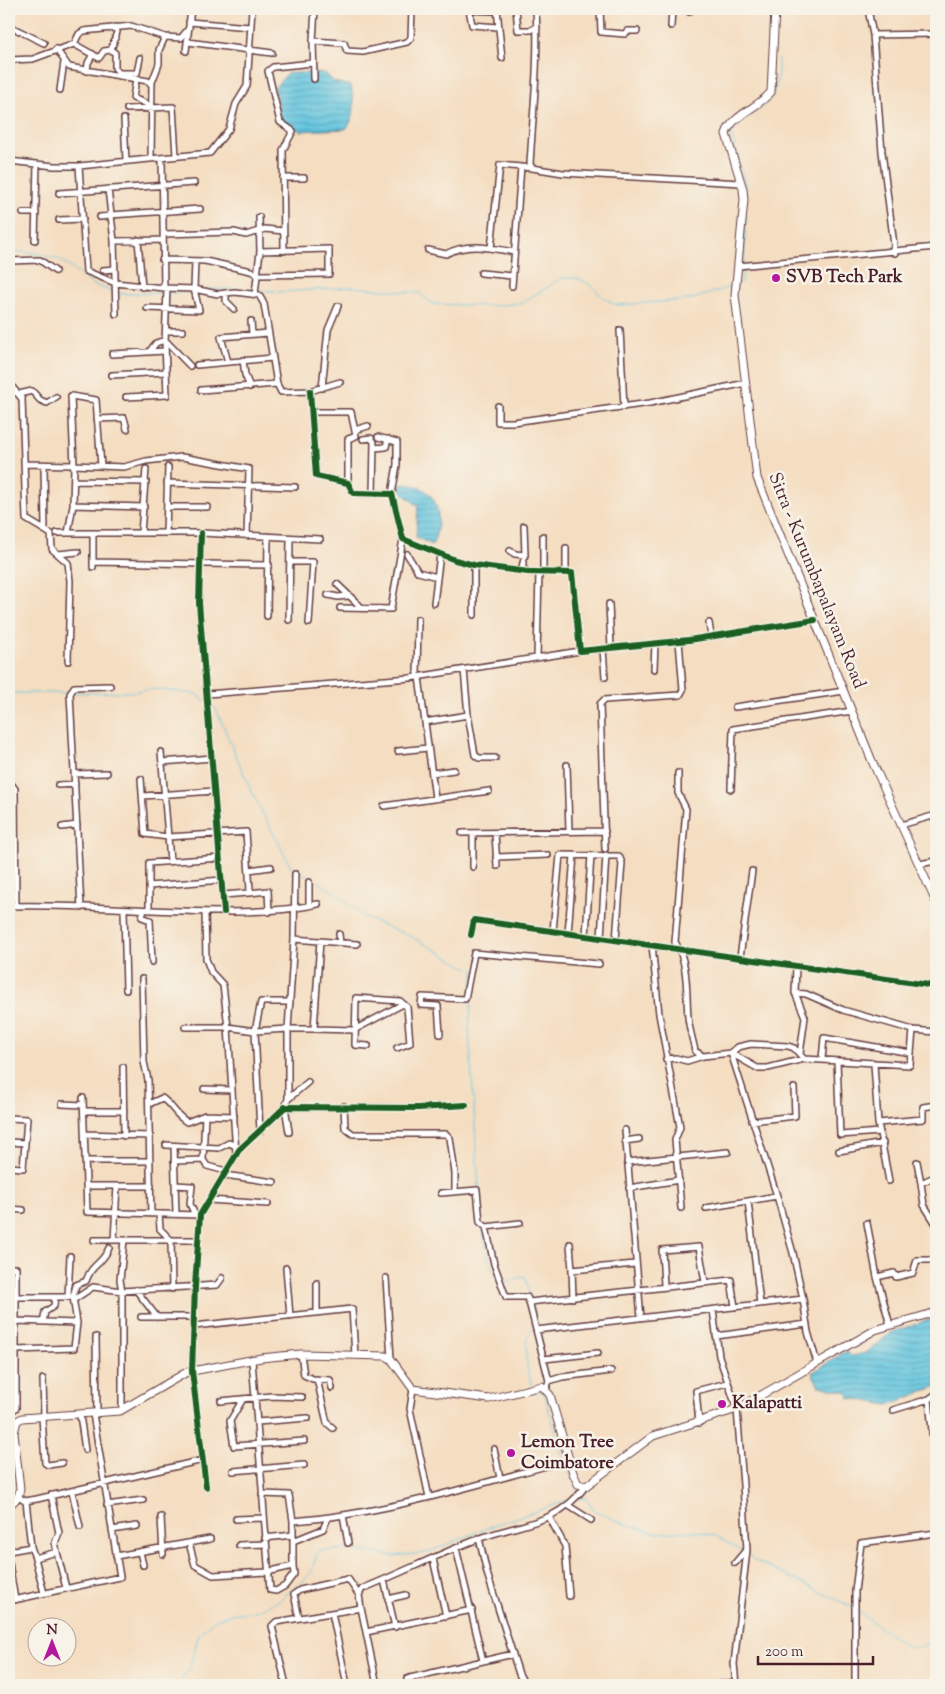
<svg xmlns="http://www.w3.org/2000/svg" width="945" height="1694" font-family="'Sorts Mill Goudy',serif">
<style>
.water{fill:url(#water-rules);stroke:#567285}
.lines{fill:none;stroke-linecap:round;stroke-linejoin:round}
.stream{stroke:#61c5df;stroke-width:1}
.minor-casing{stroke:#643c41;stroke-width:8}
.major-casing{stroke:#643c41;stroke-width:9}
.minor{stroke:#fff;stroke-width:5}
.major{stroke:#fff;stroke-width:7}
.cycleway-casing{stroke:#f7f3e8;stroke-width:9}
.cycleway{stroke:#1b5e20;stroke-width:6}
.poi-dot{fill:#b5179e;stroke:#f7f3e8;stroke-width:2}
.labels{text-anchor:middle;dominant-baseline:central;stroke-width:5;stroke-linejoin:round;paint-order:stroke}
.poi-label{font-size:18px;font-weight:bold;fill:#4a1f2b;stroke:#f7f3e8;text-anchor:start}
.street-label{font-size:18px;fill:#4a1f2b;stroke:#f7f3e8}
</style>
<defs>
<pattern id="water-rules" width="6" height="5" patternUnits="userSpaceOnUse" patternTransform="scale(1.25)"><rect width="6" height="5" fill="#61c5df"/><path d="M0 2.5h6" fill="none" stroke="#529fb5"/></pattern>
</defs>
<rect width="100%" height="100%" fill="#f7f3e8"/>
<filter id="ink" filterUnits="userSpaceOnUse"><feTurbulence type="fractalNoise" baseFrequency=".02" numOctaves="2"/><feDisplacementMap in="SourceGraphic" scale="10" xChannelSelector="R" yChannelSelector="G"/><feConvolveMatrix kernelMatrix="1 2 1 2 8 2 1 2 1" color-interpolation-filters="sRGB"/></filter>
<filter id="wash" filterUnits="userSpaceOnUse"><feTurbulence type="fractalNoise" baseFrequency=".0096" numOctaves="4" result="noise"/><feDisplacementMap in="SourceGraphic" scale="20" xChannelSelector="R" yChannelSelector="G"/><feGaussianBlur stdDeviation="1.12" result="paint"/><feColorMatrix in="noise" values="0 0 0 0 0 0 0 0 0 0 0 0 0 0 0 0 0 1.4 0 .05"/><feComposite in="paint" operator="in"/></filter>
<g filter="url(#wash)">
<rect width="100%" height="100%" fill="#f4ddc0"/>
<path class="water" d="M 288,73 L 325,73 L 334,82 L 351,86 C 354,101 357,116 346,129 L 300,131 L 280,120 L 275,87 Z
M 399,485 C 437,481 446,516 432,545 L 416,537 L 418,506 L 400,491 Z
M 931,1319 L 936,1319 L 936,1387 L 888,1405 L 850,1398 L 846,1392 L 819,1386 L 812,1373 L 846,1351 L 851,1356 L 866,1353 L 892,1332 Z"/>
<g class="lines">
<path class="stream" d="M 746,187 L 731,133 C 759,102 780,111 778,59
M 9,251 L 33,253 L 59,259 L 92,284 L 113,292
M 744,265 L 746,214
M 739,283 L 742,281 L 743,269
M 206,289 L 254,289
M 258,290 L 283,292 L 352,287 L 419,293 L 434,304 L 490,306 L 522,303 L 562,278 L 577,278 L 592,286 L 602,297 L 616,305 L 689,300 L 733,286
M 169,293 L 192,292
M 116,294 L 165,293
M 9,693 L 68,693
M 72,693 L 130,692 L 154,689 L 196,694 L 205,701
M 208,703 L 216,709 L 253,795 L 290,865 L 334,892 L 366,918 L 412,937 L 468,968
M 472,969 L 474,969 L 469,1029 L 479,1190
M 482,1226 L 489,1261 L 496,1277
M 504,1282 L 525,1276 L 531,1300
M 532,1303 L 536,1323
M 532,1385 C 525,1368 523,1341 533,1326
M 535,1390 L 544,1393 L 564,1460
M 565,1463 L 578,1491
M 581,1494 L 586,1498
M 578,1499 L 586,1498 L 594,1510 L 622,1523 L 656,1533 L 695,1531 L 716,1536 L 743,1552
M 749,1555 L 753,1560 L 852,1607
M 857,1611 L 906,1646 L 918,1648 L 936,1639
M 73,1685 L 77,1685
M 178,1685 L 189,1669 L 199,1634 L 214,1620 L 231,1614 L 256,1611 L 278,1601 L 299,1585 L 311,1573 L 318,1551 L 351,1549 L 393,1556 L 426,1553 L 497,1524 L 572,1499"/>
</g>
</g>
<g filter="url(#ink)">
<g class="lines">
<defs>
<path id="minor" d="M 469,9 L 472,25 L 498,27
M 497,9 L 502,58
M 516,9 L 518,30 L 531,30 L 537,27
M 536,9 C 539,61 533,112 530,164 L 532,168 L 563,173 L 741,183
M 600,9 L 601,32 L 625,34 L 627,31 L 637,31
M 688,9 L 689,12
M 868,9 L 873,35 L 882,152 L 895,253
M 469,10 L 492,11
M 189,22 L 250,27
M 9,26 L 44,43
M 671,26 L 672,9
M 873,35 L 934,34
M 313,41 L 344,43 L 347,51 L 363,52 L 407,42 L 411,38 L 412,9
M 188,42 L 272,53
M 74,44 L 99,58 L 104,51 L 111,50 L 115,53 L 115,68 L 119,73 L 137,73 L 140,58
M 56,49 L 69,67 L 148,81 L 152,85
M 111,50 L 117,32 L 116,27
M 186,51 L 191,9
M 9,60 L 33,59 L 74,44 L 79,34 L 84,31 L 131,26 L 165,37 L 181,38 L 189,28
M 87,71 L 88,63 L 93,54
M 136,79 L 133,98 L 147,104 L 147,109
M 314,79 L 313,41 L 315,9
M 60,90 L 64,62
M 127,109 L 173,107 L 176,156
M 124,119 L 126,161
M 151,158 L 152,82 L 159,64 L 159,50 L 165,37
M 162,158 L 164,288 L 194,289 L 218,294 L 235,292 L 259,295 L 264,304 L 277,384 L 281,392 L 310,391 L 340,382
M 9,161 L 54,166 L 79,166 L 210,153 L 229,129 L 236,104 L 247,86 L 252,9
M 79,166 L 86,271 L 115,283 L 164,288
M 283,178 L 304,178
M 108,189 L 114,241 L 116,314
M 59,193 L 194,183
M 23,213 L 36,213
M 110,215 L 200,209
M 100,217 L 110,216
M 59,220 L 83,219
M 163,234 L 234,232 L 246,235 L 265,229 L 283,231
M 35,240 L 37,164
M 138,240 L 142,287
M 114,241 L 163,240
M 491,248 L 500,165 L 521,167
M 428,250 L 446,254 C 467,242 491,248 514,252
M 284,251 L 283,150 L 293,131 L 280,122 L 268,71 L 273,67 L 313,63
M 162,260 L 205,261 L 251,271 L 258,275 L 329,274 L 329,249 L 260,251
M 9,261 L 40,260 L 55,271
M 738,266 L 936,247
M 103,270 L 114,269
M 481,273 L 512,276
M 512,286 L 521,167 L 532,168
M 226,293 L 226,301 L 234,309
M 255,294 L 260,251 L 259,217
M 147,308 L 199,310 L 194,289 L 195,261
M 251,321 L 252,334
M 620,330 L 624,407
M 166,331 L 183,331
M 149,352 L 156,343 L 165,340 L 190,366
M 112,354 L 165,351
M 243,360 L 245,375 L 250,387
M 228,362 L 221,337 L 268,333
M 197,365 L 273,358
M 112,375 L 166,372
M 9,383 L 22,399 L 26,519 L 51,534 L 52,549 L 68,563 L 70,581 L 68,661
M 322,388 L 328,330 L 338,306
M 9,390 L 19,394 L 32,391 L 40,400 L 47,403 L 56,397
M 201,390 L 277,384
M 310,391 L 316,476 L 348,483 L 353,493 L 392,494 L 403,539 L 455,560 L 474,565 L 528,572 L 572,573 L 580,651 L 689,640 L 815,620
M 126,397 L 167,395 L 165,343 L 167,289
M 498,406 L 498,422 L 513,422 L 650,403 L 746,383
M 312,412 L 351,412 L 356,436 L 348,439 L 348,483
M 97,419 L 124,418 L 127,429
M 355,430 L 368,426
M 378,437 L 397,442 L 397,465 L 392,494
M 363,439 L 371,438 L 374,442 L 373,494
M 374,448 L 386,447 L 388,439
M 25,464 L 74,465 L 71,396 L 96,400 L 101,466
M 44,465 L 45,530
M 74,481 L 146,482
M 167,483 L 295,487
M 73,505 L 144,507
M 167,507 L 207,507
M 524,526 L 525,555 L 522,567 L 528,572
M 57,533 L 201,533 L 320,539
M 68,533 L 73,505 L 74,465 L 124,467 L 146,461 L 182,457 L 249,469 L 247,536
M 141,533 L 146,469
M 166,533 L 168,467
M 201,533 L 199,603 L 224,912
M 543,536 L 543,572
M 566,548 L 566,573
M 510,551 L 515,554 L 525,555
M 58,554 L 78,552
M 407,554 L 418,572 L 437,577
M 93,562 L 269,565
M 290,562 L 313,562 L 309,623
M 93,567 L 93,533
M 337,584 L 361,607
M 328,595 L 338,597 L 348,596
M 434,603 L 440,554
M 609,604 L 611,648
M 340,608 L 391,609 L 403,539
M 474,615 L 474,565
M 267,616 L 268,536
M 289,620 L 290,538
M 709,623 L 711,636
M 603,649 L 605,677
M 537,658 L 539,572
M 654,669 L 655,643
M 417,677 L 418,619
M 419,677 L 435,798
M 207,694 L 410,678 L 580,651
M 735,707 L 844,691
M 468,715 L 475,755 L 479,758 L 495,758
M 425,722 L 468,715 L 464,670
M 398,751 L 428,748
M 162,762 L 212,758
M 567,765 L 569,831
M 432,773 L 454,770
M 678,773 L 678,793 L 686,809 L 675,942 C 689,963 686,993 688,1017 C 689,1029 693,1040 695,1051 L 703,1056
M 74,774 L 107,773
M 141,779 L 145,834 L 168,837 L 161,752
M 9,781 L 15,789 L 16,906
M 58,785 L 75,784
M 731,789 L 733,729 L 852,711
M 143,796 L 214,791
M 384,806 L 489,791
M 901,825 L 936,815
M 62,827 L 77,825
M 462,833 L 605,831
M 473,833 L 473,867
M 495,833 L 497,866
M 605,849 L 600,704 L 604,700 L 680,695 L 683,690 L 679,641
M 496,857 L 548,855
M 170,861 L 168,837 L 246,832 L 250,890 L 248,893 L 223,895
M 919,864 L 936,861
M 249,870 L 271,867
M 149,886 L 149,863 L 220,858
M 249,893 L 268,891 L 269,912
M 9,906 C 80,904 152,912 223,912 C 256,912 286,911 318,904
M 309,906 L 309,882
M 81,908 L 70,694 L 74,687 L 110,686
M 124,910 L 126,990
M 144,910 L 142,917 L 150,920 L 152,962
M 149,910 L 149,886 L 222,880
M 205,912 L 206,959 L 211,972 L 223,985 L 228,1027 L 255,1031 L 261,1002 L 290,1002
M 553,931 L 560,855 L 619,856 L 622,863 L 616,940
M 339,934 L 340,943
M 568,934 L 574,855
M 471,935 L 474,920 L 936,986
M 586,936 L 591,855
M 601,938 L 606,855
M 294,939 L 357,944
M 652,945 L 659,1014 L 680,1127 L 675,1140 L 681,1208
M 740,957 L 752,871
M 796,966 L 795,993 L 805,1017 L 800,1054
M 142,979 L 144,1062 L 148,1080 L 151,1214
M 795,993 L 806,994 L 843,1010 L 913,1030
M 185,1027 L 228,1027 L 236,1154
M 314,1029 L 354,1030 L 403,1004
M 440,1034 L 438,1006 L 421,1005 L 422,997 L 465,999 L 474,953 L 599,964
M 368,1046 L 355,1045 L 356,998 L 400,1001 L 407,1007 L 410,1043 L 397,1048
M 666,1059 L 676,1058 L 687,1061 L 703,1056 L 731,1053 L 757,1068 L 768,1068 L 804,1059 L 910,1065 L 913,1030 L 936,1032
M 822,1059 L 824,1038 L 911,1053
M 837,1061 L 840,1135 L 880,1132
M 874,1064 L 878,1123 L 889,1181
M 123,1067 L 124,1136
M 204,1089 L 232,1090
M 83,1098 L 87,1212 L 200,1215
M 288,1099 L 308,1082
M 62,1104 L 83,1105
M 149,1104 L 162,1098 C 174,1107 175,1115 187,1122 L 205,1115 L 234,1116
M 344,1106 L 345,1128 L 353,1134 L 446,1134 L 450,1138 L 455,1173 L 455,1191
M 84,1111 L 124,1111
M 9,1118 L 27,1119 L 23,1168 L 9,1167
M 752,1121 L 795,1116 L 794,1088
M 878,1123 L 923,1119 L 923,1107 L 936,1105
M 625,1130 L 641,1318
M 260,1131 L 255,1031 L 288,1029 L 294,939 L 295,874
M 289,1132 L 285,1107 L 288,1099 L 288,1029 L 314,1029 L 320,941
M 85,1134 L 150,1136
M 625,1141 L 639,1139
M 9,1142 L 25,1143
M 166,1145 L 219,1148 L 229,1143 L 236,1146
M 174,1146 L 176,1214
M 839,1151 L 883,1143
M 203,1160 L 205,1115
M 87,1161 L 150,1161
M 174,1161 L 203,1160 L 207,1166 L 226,1171
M 627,1162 L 728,1152
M 917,1162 L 921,1183
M 224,1175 L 274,1182
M 936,1176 L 921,1183 L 924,1205 L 936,1224
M 175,1185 L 192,1186 L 190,1204 L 195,1215
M 87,1186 L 151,1186
M 629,1188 L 679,1180
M 441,1193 L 477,1190 L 480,1222 L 486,1227 L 494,1264 L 506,1297 L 527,1297 L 529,1302 L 549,1381 L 546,1389
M 777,1196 L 731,1053 L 738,1047 L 751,1044 L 788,1046 L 794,1048 L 804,1059
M 209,1200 L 268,1204
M 748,1201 L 760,1304
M 706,1208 L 777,1196 L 793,1253 L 803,1299
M 9,1209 L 23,1210
M 159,1214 L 160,1229 L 171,1240 L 172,1289
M 867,1223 L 877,1277
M 486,1227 L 520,1223
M 94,1240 L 198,1240
M 114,1240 L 117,1186
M 570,1244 L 572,1270
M 9,1268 L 16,1268 L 16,1408 L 10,1412
M 286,1268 L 290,1316
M 386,1278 L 391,1359
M 317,1283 L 317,1313
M 664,1285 L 662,1250 L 699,1247 L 705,1282
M 136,1290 L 157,1317
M 68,1297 L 70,1256
M 73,1297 L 76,1285 L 86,1281 C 92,1263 102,1265 109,1248
M 573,1298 L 572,1270 L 635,1264
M 75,1299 L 93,1287 L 122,1291 L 217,1285 L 222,1278
M 529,1302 L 731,1280 L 735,1307
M 9,1307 L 10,1309
M 713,1310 L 719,1356 L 737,1409 L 743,1485 L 747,1550 L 734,1664 L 736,1685
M 141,1317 L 194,1317
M 15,1321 L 77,1323
M 43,1322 L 45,1312 L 54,1306 L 55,1297
M 890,1325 L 877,1277 L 894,1273 L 896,1277 L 913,1273 L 917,1260 L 932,1260 L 936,1257
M 194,1326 L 352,1309 L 355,1355
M 536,1330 L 803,1299 L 808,1332 L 817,1363
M 716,1336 L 807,1324
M 96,1337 L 97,1414
M 16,1350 L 74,1348 L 77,1323 L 73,1297 L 16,1297
M 301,1354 L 304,1375 L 313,1379 L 330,1380 L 332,1388
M 544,1359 L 598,1353
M 252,1360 L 270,1590 L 276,1591 L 285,1586 L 294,1574 L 293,1566
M 43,1379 L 44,1417
M 317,1379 L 327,1423 L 333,1428
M 549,1381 L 562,1377 L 611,1371
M 413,1389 L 410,1409 L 429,1497
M 243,1399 L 230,1421 L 234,1446 L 304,1441
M 929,1399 L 936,1473
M 221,1401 L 271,1396 L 302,1397
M 122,1410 L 122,1291 L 120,1280 L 124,1240
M 893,1410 L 929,1399 L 936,1394
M 80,1415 L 85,1450
M 42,1417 L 45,1463 L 48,1465 L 62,1463
M 257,1422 L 308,1418
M 699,1423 L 696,1391 L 727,1383
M 494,1449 L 500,1478
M 233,1471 L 304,1465
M 206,1487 L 192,1371 L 195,1286 L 200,1215 L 239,1150 L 285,1107 L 418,1108 L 466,1105
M 72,1491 L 80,1527
M 18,1497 L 25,1501 L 37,1499 L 203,1460
M 26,1501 L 31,1547
M 107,1505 L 143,1500
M 569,1506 L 591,1520
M 343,1515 L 348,1543
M 161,1517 L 163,1554
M 549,1517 L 565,1546 L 569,1596
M 236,1519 L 263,1518
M 293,1521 C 386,1514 477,1484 568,1460
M 112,1530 L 137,1526
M 265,1538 L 293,1535
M 479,1538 L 487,1573 L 519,1674 L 525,1685
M 293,1541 L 323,1529 L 328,1518
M 189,1543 L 195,1565 L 213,1575 L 267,1572 L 293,1566 L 293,1521 L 289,1495 L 262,1494
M 239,1545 L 265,1544
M 456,1548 L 483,1661
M 9,1551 L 31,1547 L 35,1558 L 57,1552 L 55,1543 L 59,1533 L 51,1495
M 57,1552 L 66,1588
M 140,1552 L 143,1565
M 116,1556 L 210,1539
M 35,1558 L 44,1593
M 433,1559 L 446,1616
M 9,1563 L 15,1600
M 735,1563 L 746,1550
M 384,1580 L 395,1627
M 388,1599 L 406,1595
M 9,1601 L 120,1577 L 93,1414
M 332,1613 L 347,1685
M 299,1618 L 294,1594 L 300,1590 L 348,1579 L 359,1595
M 366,1632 L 472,1610
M 286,1685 L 272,1626 L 276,1622 L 361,1608
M 377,1685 L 361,1608 L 359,1595 L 362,1589 C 401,1573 439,1554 478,1539 C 522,1522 554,1527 586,1486
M 408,1685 L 407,1679 L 410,1678 L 513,1654
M 716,1685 L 736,1682
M 855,1685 L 855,1591 L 861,1543 L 936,1533"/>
<path id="major" d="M 775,9 L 771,92 C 759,107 731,116 726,134 L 743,189 L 744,200 L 735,295 L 757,478 L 872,761 L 936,902
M 9,1506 L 18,1497 L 20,1489 L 14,1433 L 17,1421 L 22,1418 L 120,1411 L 187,1372 L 261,1358 L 301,1354 L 386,1356 L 391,1359 L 413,1389 L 489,1399 L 542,1386 L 550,1395 L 573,1473 L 578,1484 L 586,1486 L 653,1436 L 737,1409 L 875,1330 L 936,1312"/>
</defs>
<use href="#minor" class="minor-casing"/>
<use href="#major" class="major-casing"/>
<use href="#minor" class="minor"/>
<use href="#major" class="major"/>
<defs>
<path id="cycleway" d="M 310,391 L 316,476 L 348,483 L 353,493 L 392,494 L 403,539 L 455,560 L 474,565 L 528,572 L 572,573 L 580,651 L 689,640 L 815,620
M 201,533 L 199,603 L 224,912
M 471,935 L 474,920 L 936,986
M 206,1487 L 192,1371 L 195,1286 L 200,1215 L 239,1150 L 285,1107 L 418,1108 L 466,1105"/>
</defs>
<use href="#cycleway" class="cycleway-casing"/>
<use href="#cycleway" class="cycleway"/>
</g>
</g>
<g class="poi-dot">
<circle cx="776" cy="278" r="5"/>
<circle cx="722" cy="1404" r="5"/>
<circle cx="511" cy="1453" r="5"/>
</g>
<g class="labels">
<g class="poi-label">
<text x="786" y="278">SVB Tech Park</text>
<text x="732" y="1404">Kalapatti</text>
<text x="521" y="1443">Lemon Tree<tspan x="521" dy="21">Coimbatore</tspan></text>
</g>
<g class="street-label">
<text transform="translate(816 581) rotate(68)">Sitra - Kurumbapalayam Road</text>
</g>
</g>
<rect width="945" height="1694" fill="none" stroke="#f7f3e8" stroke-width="30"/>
<g transform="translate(52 1642)"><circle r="24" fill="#f7f3e8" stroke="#b29e9c"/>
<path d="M0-4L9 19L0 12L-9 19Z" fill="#b5179e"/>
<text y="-8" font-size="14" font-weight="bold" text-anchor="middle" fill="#4a1f2b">N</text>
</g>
<path d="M758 1656v8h115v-8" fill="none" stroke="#4a1f2b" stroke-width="2.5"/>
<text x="765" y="1656" font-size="15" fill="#4a1f2b" stroke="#f7f3e8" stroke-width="4" paint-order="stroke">200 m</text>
</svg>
